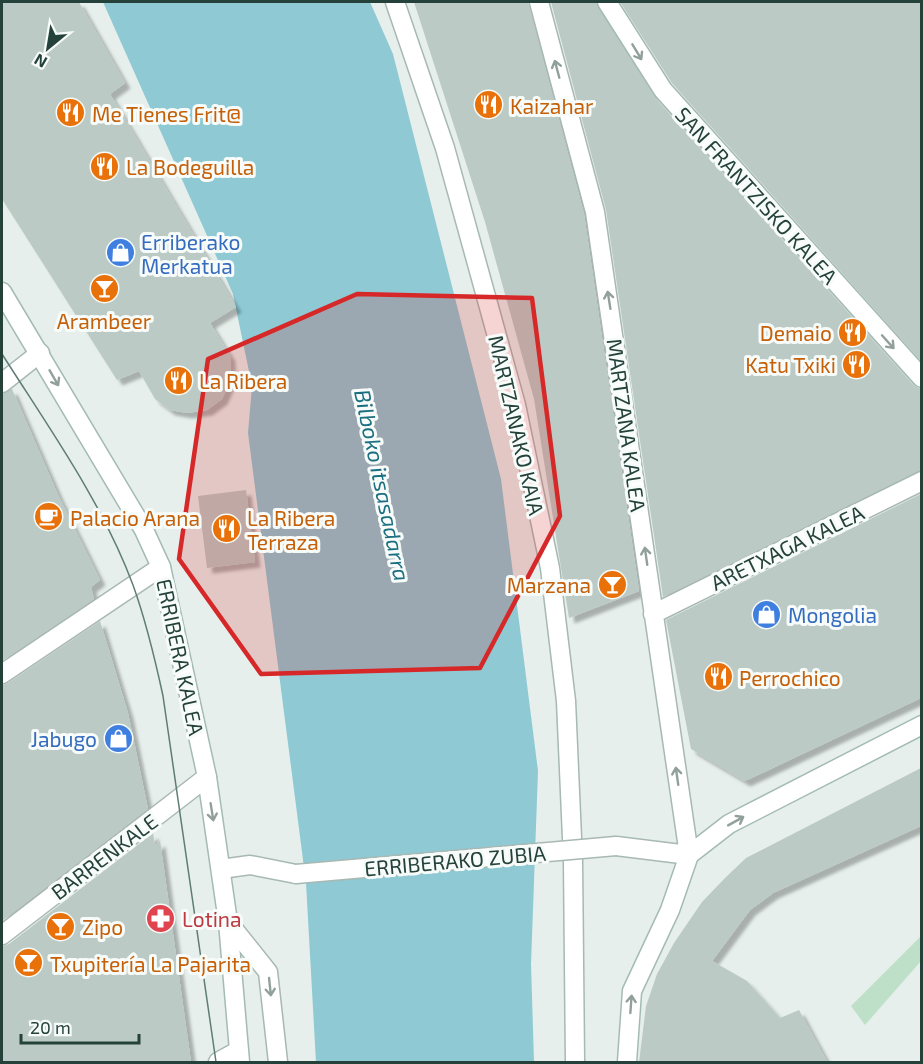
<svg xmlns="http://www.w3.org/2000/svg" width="923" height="1064" font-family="'Exo 2',sans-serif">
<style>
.green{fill:#bfe0c8}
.water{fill:#8ec9d4}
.building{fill:#bbcac4;filter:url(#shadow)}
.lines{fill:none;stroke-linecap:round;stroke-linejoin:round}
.lane-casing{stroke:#a8b8b2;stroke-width:21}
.street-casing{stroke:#a8b8b2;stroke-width:21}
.secondary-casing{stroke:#a4bbb3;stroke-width:21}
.lane{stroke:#fff;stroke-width:18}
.street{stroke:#fff;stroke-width:18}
.secondary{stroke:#fff;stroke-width:18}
.tram{stroke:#5f7d75;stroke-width:1.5}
.street-bridge-casing{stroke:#a8b8b2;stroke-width:21;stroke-linecap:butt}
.street-bridge{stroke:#fff;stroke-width:18}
.oneway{stroke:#92a09c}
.marked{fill:#d62828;fill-opacity:0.2;stroke:#d62828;stroke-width:4.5;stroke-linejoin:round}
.labels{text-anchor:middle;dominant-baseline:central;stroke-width:6;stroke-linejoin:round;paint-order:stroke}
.food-label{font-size:21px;fill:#c56008;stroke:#f7fbf9;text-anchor:start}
.street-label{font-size:21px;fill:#24423a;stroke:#f7fbf9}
.shop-label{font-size:21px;fill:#366cbe;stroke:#f7fbf9;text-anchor:start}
.health-label{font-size:21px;fill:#be3a42;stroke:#f7fbf9;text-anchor:start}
.water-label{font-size:22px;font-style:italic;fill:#1c6f80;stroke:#f7fbf9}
</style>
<defs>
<filter id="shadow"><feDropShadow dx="5.5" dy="5.5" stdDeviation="1.5" flood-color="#0004"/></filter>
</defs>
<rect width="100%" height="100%" fill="#e6efeb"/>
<path class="green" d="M 921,936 L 921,961 L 865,1025 L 851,1006 Z"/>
<path class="water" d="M 103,2 L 370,2 L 393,54 L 501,479 L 538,771 L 531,964 L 534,1062 L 316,1062 L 306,883 L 248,433 L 252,386 L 233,294 Z"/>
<path class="building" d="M 2,2 L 79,2 L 125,83 L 110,94 L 236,307 L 210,323 L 230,356 L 231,379 L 222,399 L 207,410 L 187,413 L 170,410 L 155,399 L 139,371 L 117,380 L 2,199 Z
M 414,2 L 528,2 L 584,214 L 639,591 L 569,618 L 534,399 L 485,222 Z
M 551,2 L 596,2 L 655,98 L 914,386 L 921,389 L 921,470 L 663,597 L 606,210 Z
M 620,2 L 921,2 L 921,361 L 672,83 Z
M 12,389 L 58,495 L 100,580 L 91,587 L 94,599 L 2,661 L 2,394 Z
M 246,490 L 255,562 L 207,568 L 198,496 Z
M 921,494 L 921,698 L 745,781 L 691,749 L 666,620 Z
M 100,621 L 128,713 L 148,809 L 2,921 L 2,685 L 8,683 Z
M 921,768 L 921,826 L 773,893 L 750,910 L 712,961 L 747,981 L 780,1018 L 799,1010 L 827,1062 L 639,1062 L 646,1006 L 657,974 L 674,943 L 702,902 L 725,878 L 746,858 Z
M 153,833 L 155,845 L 160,841 L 191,1062 L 2,1062 L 2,946 L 9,944 Z"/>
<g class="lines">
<defs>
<path id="lane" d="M 228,922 L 268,972 L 278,1062"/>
<path id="street" d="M 395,2 L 445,148 L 516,405 L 550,568 L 566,701 L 573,861 L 575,1062
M 539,2 L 595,212 L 689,855 L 616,846
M 2,383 L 40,353
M 653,614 L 922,481
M 2,674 L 161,567
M 221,869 L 250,865 L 296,874
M 2,935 L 207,777
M 218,1062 L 238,1051"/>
<path id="secondary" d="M 607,2 L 663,90 L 922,378
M 2,292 L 144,530 L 161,567 L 207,777 L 228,922 L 240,1062
M 627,1062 L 632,991 L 670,910 L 689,855 L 729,824 L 922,725"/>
</defs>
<use href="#lane" class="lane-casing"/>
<use href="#street" class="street-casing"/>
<use href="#secondary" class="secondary-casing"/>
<use href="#lane" class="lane"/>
<use href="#street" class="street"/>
<use href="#secondary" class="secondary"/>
<path class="tram" d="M 2,354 C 49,428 102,502 133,585 C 146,621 155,659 163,696 L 216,1062"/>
<defs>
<path id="street-bridge" d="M 296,874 L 616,846"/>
</defs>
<use href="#street-bridge" class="street-bridge-casing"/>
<use href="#street-bridge" class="street-bridge"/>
</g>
<defs><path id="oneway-shaft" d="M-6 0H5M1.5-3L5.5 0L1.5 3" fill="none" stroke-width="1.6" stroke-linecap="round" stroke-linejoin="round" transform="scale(1.5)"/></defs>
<g class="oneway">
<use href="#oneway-shaft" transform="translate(637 52) rotate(59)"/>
<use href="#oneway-shaft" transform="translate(557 69) rotate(-105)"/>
<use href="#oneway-shaft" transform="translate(609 300) rotate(-99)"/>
<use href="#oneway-shaft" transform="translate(888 342) rotate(48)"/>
<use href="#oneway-shaft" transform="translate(54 378) rotate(60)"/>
<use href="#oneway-shaft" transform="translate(646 556) rotate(-98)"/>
<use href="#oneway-shaft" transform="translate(677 776) rotate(-98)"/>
<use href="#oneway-shaft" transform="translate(212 812) rotate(81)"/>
<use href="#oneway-shaft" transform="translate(736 821) rotate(-29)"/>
<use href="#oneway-shaft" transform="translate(270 987) rotate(84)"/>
<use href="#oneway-shaft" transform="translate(631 1004) rotate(-86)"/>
</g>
<path class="marked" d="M 357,294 L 532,298 L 560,516 L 480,668 L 261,674 L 179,559 L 208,359 Z"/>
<defs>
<symbol id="restaurant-disc" viewBox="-11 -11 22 22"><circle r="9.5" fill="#e8710a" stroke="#f7fbf9"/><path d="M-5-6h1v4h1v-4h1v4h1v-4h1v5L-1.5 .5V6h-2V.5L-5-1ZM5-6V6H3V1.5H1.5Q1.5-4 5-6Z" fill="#fff"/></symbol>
<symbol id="shop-disc" viewBox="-11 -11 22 22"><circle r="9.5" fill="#3f7fe0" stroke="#f7fbf9"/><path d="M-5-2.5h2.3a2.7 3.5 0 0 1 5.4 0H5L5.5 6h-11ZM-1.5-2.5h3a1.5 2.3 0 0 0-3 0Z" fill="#fff"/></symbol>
<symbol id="bar-disc" viewBox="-11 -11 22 22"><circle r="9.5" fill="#e8710a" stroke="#f7fbf9"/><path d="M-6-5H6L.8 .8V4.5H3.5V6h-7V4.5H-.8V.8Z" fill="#fff"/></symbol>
<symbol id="cafe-disc" viewBox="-11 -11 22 22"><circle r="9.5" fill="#e8710a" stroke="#f7fbf9"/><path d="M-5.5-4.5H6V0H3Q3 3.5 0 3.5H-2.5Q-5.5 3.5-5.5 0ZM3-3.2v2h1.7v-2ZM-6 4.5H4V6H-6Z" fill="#fff"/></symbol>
<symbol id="pharmacy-disc" viewBox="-11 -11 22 22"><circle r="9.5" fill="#e0444e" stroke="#f7fbf9"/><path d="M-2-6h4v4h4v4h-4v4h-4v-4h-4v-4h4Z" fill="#fff"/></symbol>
</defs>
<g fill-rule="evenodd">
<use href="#restaurant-disc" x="472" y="88" width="33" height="33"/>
<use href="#restaurant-disc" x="54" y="96" width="33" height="33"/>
<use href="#restaurant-disc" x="88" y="150" width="33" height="33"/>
<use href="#shop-disc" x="104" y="236" width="33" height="33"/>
<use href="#bar-disc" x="88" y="272" width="33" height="33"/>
<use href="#restaurant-disc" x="836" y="316" width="33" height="33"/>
<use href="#restaurant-disc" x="840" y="348" width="33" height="33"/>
<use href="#restaurant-disc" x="162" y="364" width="33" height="33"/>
<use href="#cafe-disc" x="32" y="500" width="33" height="33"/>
<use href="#restaurant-disc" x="210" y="512" width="33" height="33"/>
<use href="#bar-disc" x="596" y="568" width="33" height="33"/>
<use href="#shop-disc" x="750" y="598" width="33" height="33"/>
<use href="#restaurant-disc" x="702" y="660" width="33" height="33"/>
<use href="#shop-disc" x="102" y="722" width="33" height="33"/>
<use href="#pharmacy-disc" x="144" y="902" width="33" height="33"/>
<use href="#bar-disc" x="44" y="910" width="33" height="33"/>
<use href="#bar-disc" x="12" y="946" width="33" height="33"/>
</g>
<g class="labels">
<g class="food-label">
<text x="510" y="105">Kaizahar</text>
<text x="92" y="113">Me Tienes Frit@</text>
<text x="126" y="166">La Bodeguilla</text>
<text x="104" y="320" text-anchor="middle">Arambeer</text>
<text x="832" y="332" text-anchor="end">Demaio</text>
<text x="836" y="364" text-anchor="end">Katu Txiki</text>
<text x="199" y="380">La Ribera</text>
<text x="70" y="517">Palacio Arana</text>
<text x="247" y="517">La Ribera<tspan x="247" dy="24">Terraza</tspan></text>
<text x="591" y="584" text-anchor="end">Marzana</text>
<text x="739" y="677">Perrochico</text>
<text x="82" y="926">Zipo</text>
<text x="50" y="963">Txupitería La Pajarita</text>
</g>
<g class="street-label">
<text transform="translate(757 195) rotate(48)">SAN FRANTZISKO KALEA</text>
<text transform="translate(517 425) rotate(77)">MARTZANAKO KAIA</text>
<text transform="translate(627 425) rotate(82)">MARTZANA KALEA</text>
<text transform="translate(787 547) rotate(-26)">ARETXAGA KALEA</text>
<text transform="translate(181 657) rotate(78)">ERRIBERA KALEA</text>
<text transform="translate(104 856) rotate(-37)">BARRENKALE</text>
<text transform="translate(455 860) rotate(-5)">ERRIBERAKO ZUBIA</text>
</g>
<g class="shop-label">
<text x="141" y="241">Erriberako<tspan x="141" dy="24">Merkatua</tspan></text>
<text x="788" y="614">Mongolia</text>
<text x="97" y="738" text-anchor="end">Jabugo</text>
</g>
<g class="health-label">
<text x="182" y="918">Lotina</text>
</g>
<g class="water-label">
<text transform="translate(383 485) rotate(78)">Bilboko itsasadarra</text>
</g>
</g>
<rect width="923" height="1064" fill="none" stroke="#24423a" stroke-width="6"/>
<g transform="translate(48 48) rotate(210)" stroke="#f7fbf9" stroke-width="4.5" paint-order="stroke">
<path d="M0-4.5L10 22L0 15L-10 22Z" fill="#24423a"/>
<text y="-9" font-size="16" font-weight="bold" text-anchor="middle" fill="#24423a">N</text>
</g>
<path d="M21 1034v9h118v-9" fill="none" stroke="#24423a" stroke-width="3"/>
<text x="30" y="1034" font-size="18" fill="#24423a" stroke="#f7fbf9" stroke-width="4.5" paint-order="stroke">20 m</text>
</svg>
